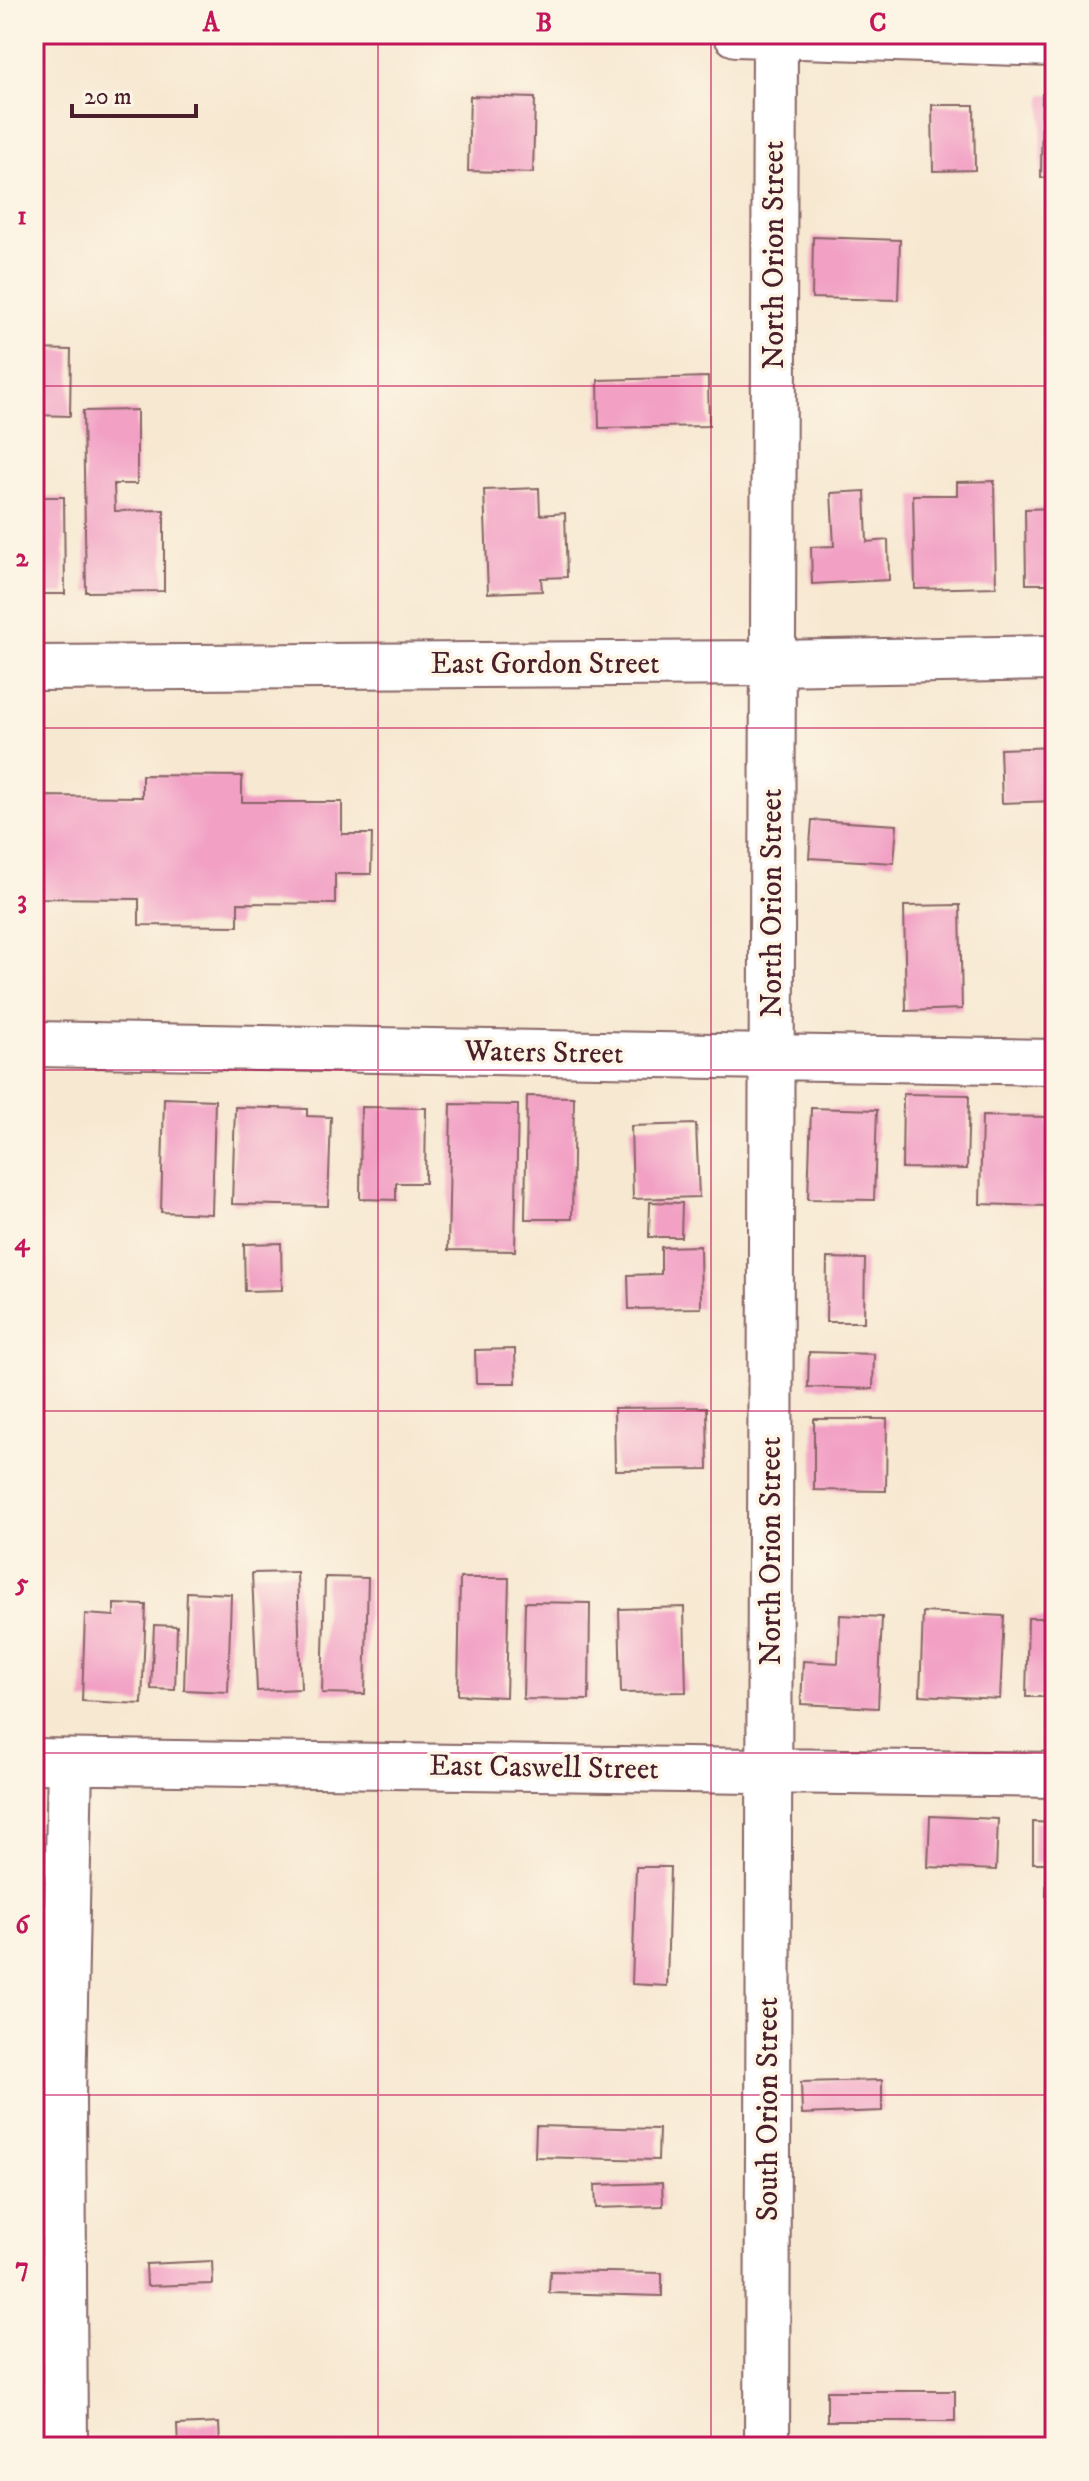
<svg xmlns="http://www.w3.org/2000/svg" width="1089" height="2481" font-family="'IM FELL DW Pica',serif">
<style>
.building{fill:#f2a1c5}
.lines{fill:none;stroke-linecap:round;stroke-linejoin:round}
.minor-casing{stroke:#876565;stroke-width:48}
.minor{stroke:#fff;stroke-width:44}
.grid{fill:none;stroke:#c2185b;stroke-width:2;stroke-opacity:0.55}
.labels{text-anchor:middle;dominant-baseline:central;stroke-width:7;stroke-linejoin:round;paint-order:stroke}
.street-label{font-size:30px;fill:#4a1f2b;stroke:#fcf5e5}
.neatline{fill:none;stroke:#c2185b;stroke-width:3}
.grid-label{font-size:26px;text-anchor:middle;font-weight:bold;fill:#c2185b}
</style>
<rect width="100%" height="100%" fill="#fcf5e5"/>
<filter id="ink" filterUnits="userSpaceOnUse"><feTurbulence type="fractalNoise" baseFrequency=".0125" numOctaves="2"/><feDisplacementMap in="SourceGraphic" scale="16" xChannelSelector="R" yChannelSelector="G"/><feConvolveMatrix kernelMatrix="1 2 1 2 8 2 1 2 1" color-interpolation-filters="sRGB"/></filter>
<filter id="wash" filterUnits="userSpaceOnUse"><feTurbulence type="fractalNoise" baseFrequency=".006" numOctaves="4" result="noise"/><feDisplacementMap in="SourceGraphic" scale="32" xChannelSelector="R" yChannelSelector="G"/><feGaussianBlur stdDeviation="1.8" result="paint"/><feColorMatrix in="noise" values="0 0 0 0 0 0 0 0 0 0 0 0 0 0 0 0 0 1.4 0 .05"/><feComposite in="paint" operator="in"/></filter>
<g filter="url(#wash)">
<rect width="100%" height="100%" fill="#f7e8d1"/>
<g id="blocks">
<path class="building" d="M 1042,94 L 1055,94 L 1055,178 L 1041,178 Z
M 470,96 L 535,98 L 533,173 L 468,171 Z
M 34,103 L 39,103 L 41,218 L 34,218 Z
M 932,105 L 974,105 L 975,170 L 933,171 Z
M 813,237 L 900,240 L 898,300 L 812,298 Z
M 34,349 L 71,350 L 70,416 L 34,415 Z
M 708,377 L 709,426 L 599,428 L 598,380 Z
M 137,410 L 137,484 L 114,484 L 115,511 L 164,510 L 164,591 L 86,592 L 83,411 Z
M 994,481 L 996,587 L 915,589 L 913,495 L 957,495 L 957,482 Z
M 539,488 L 540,515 L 565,513 L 567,577 L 541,578 L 542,591 L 488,593 L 484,490 Z
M 865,491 L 867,542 L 888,540 L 889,580 L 812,584 L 811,547 L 834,546 L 831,493 Z
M 34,497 L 64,497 L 65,594 L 34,594 Z
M 1055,508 L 1055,584 L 1026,584 L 1025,509 Z
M 1055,747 L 1055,801 L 1002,803 L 1000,749 Z
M 142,775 L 242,776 L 242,802 L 342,802 L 342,834 L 372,834 L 371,874 L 335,874 L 335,904 L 238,903 L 238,926 L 139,925 L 139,899 L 34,898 L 34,796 L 142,797 Z
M 812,820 L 897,825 L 894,863 L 809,858 Z
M 960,905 L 962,1009 L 906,1011 L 904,906 Z
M 34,1092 L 39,1092 L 37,1205 L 34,1205 Z
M 903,1094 L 969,1095 L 967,1169 L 902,1168 Z
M 527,1096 L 574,1097 L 572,1219 L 525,1219 Z
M 164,1098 L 215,1100 L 212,1214 L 161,1212 Z
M 451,1104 L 518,1105 L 515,1251 L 448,1250 Z
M 235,1107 L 307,1109 L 307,1116 L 331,1117 L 328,1206 L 232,1204 Z
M 361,1107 L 426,1108 L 425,1183 L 396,1183 L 396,1200 L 360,1199 Z
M 811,1108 L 877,1110 L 874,1200 L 808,1199 Z
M 982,1116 L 1049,1117 L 1047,1206 L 980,1204 Z
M 696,1124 L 699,1197 L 633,1199 L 631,1126 Z
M 650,1202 L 682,1203 L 681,1237 L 649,1237 Z
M 281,1243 L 282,1290 L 245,1291 L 244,1244 Z
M 700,1246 L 701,1308 L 629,1309 L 628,1275 L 661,1274 L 661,1247 Z
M 827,1258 L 865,1259 L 864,1322 L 826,1322 Z
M 515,1349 L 516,1383 L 476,1383 L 475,1350 Z
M 809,1352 L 874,1354 L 873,1389 L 808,1387 Z
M 707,1407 L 708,1469 L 615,1470 L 614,1408 Z
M 814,1419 L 887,1419 L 886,1491 L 814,1490 Z
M 297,1572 L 301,1689 L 257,1691 L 252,1573 Z
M 325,1577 L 368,1578 L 365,1694 L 322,1693 Z
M 460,1578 L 509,1578 L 506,1697 L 458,1695 Z
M 187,1592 L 231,1594 L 228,1692 L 184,1690 Z
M 525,1602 L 590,1603 L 589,1700 L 523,1699 Z
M 114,1604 L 146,1605 L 142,1704 L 82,1701 L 85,1614 L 114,1616 Z
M 684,1607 L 686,1692 L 621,1693 L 619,1609 Z
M 923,1612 L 1004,1616 L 1000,1699 L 920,1695 Z
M 840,1615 L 882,1617 L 878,1708 L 801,1704 L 803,1661 L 838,1663 Z
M 1028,1618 L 1055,1618 L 1055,1697 L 1026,1697 Z
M 154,1625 L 177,1626 L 175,1690 L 151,1689 Z
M 930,1816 L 998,1819 L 996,1870 L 928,1867 Z
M 1033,1822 L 1055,1823 L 1055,1897 L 1046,1896 L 1047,1863 L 1033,1863 Z
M 636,1867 L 670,1867 L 667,1986 L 632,1984 Z
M 882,2080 L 882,2111 L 802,2114 L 801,2082 Z
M 536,2126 L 659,2129 L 658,2160 L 535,2157 Z
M 662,2183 L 663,2206 L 596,2208 L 595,2185 Z
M 212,2261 L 213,2284 L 147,2286 L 146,2264 Z
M 550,2271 L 662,2273 L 662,2296 L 549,2293 Z
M 827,2391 L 955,2391 L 955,2421 L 827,2421 Z
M 219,2423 L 220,2447 L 178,2447 L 177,2425 Z"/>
</g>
</g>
<g filter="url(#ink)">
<use href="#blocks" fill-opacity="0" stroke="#876565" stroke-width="2"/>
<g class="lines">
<defs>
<path id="minor" d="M 736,34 L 1055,44
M 34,668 L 772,663 L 1055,658
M 34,1044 L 1055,1062
M 34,1761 L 1055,1775
M 65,2447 L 63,2099 L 70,1762
M 767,2447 L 775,34"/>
</defs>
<use href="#minor" class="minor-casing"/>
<use href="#minor" class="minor"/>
</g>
</g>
<path class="grid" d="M 378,34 L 378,2447M 711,34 L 711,2447M 34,386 L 1055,386M 34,728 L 1055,728M 34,1070 L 1055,1070M 34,1411 L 1055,1411M 34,1753 L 1055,1753M 34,2095 L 1055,2095"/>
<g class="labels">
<g class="street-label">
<text transform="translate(774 255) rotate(-90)">North Orion Street</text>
<text x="545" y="664">East Gordon Street</text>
<text transform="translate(772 903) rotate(-90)">North Orion Street</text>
<text transform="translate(544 1053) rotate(1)">Waters Street</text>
<text transform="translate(771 1551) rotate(-90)">North Orion Street</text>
<text transform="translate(544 1768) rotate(1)">East Caswell Street</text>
<text transform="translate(768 2109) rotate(-90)">South Orion Street</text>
</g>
</g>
<rect width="1089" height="2481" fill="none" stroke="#fcf5e5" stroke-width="88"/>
<path d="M72 104v12h124v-12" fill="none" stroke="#4a1f2b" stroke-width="4"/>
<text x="84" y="104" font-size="24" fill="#4a1f2b" stroke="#fcf5e5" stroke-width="6" paint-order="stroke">20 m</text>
<rect x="44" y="44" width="1001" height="2393" class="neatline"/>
<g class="grid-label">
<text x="211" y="31">A</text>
<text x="544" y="31">B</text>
<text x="878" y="31">C</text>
<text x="22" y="224">1</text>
<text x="22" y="566">2</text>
<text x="22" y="908">3</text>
<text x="22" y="1250">4</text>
<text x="22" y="1591">5</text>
<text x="22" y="1933">6</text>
<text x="22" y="2275">7</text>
</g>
</svg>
